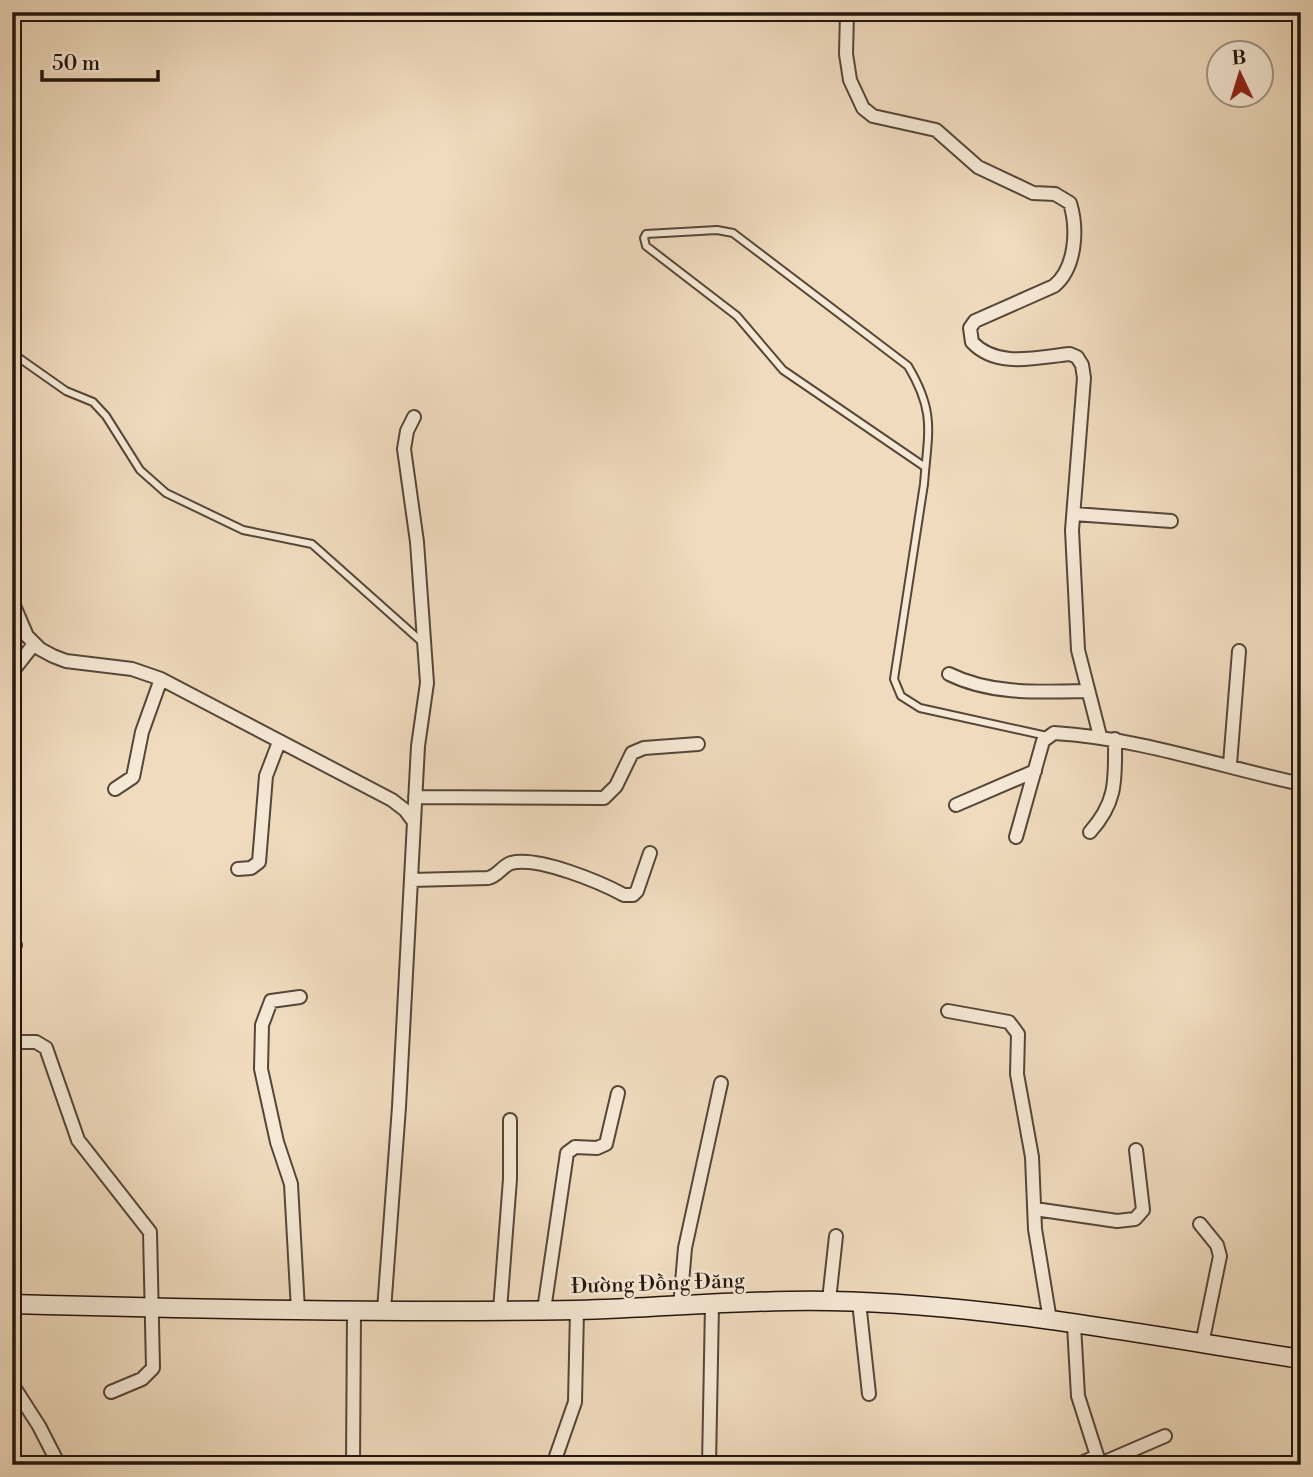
<svg xmlns="http://www.w3.org/2000/svg" width="1313" height="1477" font-family="'Libre Bodoni',serif">
<style>
.lines{fill:none;stroke-linecap:round;stroke-linejoin:round}
.lane-casing{stroke:#564638;stroke-width:10}
.street-casing{stroke:#564638;stroke-width:16}
.secondary-casing{stroke:#23150c;stroke-width:21}
.lane{stroke:#f5e8d5;stroke-width:6}
.street{stroke:#f5e8d5;stroke-width:12}
.secondary{stroke:#f5e8d5;stroke-width:18}
.labels{text-anchor:middle;dominant-baseline:central;stroke-width:5;stroke-linejoin:round;paint-order:stroke}
.street-label{font-size:21px;fill:#23150c;stroke:#f5e8d5}
</style>
<rect width="100%" height="100%" fill="#f0dbbe"/>
<filter id="stains"><feTurbulence type="fractalNoise" baseFrequency=".00286" numOctaves="4"/><feColorMatrix values="0 0 0 0 .2 0 0 0 0 .09 0 0 0 0 .02 0 0 0 .5 -.17"/></filter>
<radialGradient id="worn" r=".72"><stop offset=".6" stop-color="#630" stop-opacity="0"/><stop offset="1" stop-color="#630" stop-opacity=".3"/></radialGradient>
<g class="lines">
<defs>
<path id="lane" d="M 12,353 L 66,391 L 93,402 L 106,416 L 140,470 L 166,493 L 243,530 L 312,544 L 422,642
M 925,467 L 783,370 L 737,316 L 646,246 L 644,238 L 646,234 L 717,230 L 733,233 L 908,366 C 936,413 928,431 924,484 L 894,679 L 901,696 L 920,708 L 1047,736"/>
<path id="street" d="M 847,12 L 846,54 L 850,80 L 863,108 L 873,116 L 936,130 L 978,167 L 1033,193 L 1055,194 L 1070,203 C 1078,229 1076,268 1054,286 L 975,321 L 970,328 L 972,342 C 997,369 1038,357 1070,354 L 1077,357 L 1082,365 L 1084,378 L 1072,530 L 1078,650 L 1100,736
M 1074,514 L 1171,521
M 12,601 L 27,636 L 40,649 L 53,656 L 66,661 L 132,669 L 161,679 L 392,800 L 405,810 L 414,822
M 12,672 L 34,644
M 949,674 C 991,695 1041,692 1087,691
M 1230,764 L 1239,651
M 115,789 L 133,777 L 142,732 L 161,679
M 415,797 L 604,798 L 616,786 L 632,753 L 644,748 L 698,744
M 956,805 L 1035,771
M 1090,832 C 1118,801 1115,778 1115,739
M 1016,837 L 1043,741 L 1054,733 C 1139,738 1218,766 1301,784
M 238,869 L 251,868 L 259,862 L 266,776 L 279,742
M 411,880 L 488,878 C 498,876 502,866 511,863 C 538,856 600,882 624,895 L 633,895 L 637,891 L 650,853
M 12,946 L 15,945
M 948,1011 L 1009,1022 L 1018,1034 L 1017,1074 L 1032,1157 L 1035,1229 L 1050,1320
M 12,1042 L 36,1042 L 46,1048 L 78,1140 L 150,1232 L 153,1368 L 142,1379 L 111,1392
M 1035,1209 L 1117,1221 L 1135,1219 L 1143,1210 L 1136,1150
M 1200,1224 L 1217,1245 L 1220,1256 L 1202,1344
M 829,1300 L 836,1236
M 859,1302 L 869,1394
M 680,1306 L 685,1248 L 721,1083
M 298,1310 L 291,1184 L 277,1142 L 261,1069 L 262,1025 L 271,1001 L 300,997
M 384,1310 L 399,1107 L 418,746 L 427,683 L 417,542 L 404,449 L 407,431 L 414,417
M 500,1310 L 510,1179 L 510,1120
M 544,1310 L 567,1153 L 575,1147 L 597,1148 L 606,1144 L 618,1093
M 1074,1325 L 1078,1396 L 1100,1465
M 12,1384 L 39,1426 L 59,1465
M 1100,1464 L 1165,1436
M 353,1465 L 354,1311
M 553,1465 L 575,1402 L 577,1310
M 709,1465 L 712,1305
M 1077,1465 L 1097,1456"/>
<path id="secondary" d="M 12,1304 C 201,1309 389,1313 577,1310 C 661,1308 746,1299 830,1301 C 988,1304 1145,1335 1301,1359"/>
</defs>
<use href="#lane" class="lane-casing"/>
<use href="#street" class="street-casing"/>
<use href="#secondary" class="secondary-casing"/>
<use href="#lane" class="lane"/>
<use href="#street" class="street"/>
<use href="#secondary" class="secondary"/>
</g>
<g class="labels">
<g class="street-label">
<text transform="translate(658 1284) rotate(-2)">Đường Đồng Đăng</text>
</g>
</g>
<rect width="1313" height="1477" fill="none" stroke="#f0dbbe" stroke-width="42"/>
<rect x="14" y="14" width="1285" height="1449" fill="none" stroke="#23150c" stroke-width="3.5"/>
<rect x="21" y="21" width="1271" height="1435" fill="none" stroke="#23150c" stroke-width="2"/>
<g transform="translate(1240 74) rotate(356)"><circle r="33" fill="#f5e8d5" stroke="#a19485" stroke-width="2"/>
<path d="M0-5L12 26L0 18L-12 26Z" fill="#8f2418"/>
<text y="-10" font-size="19" font-weight="bold" text-anchor="middle" fill="#23150c">B</text>
</g>
<path d="M42 70v10h116v-10" fill="none" stroke="#23150c" stroke-width="3.5"/>
<text x="52" y="70" font-size="21" fill="#23150c" stroke="#f5e8d5" stroke-width="5" paint-order="stroke">50 m</text>
<rect width="100%" height="100%" filter="url(#stains)"/>
<rect width="100%" height="100%" fill="url(#worn)"/>
</svg>
